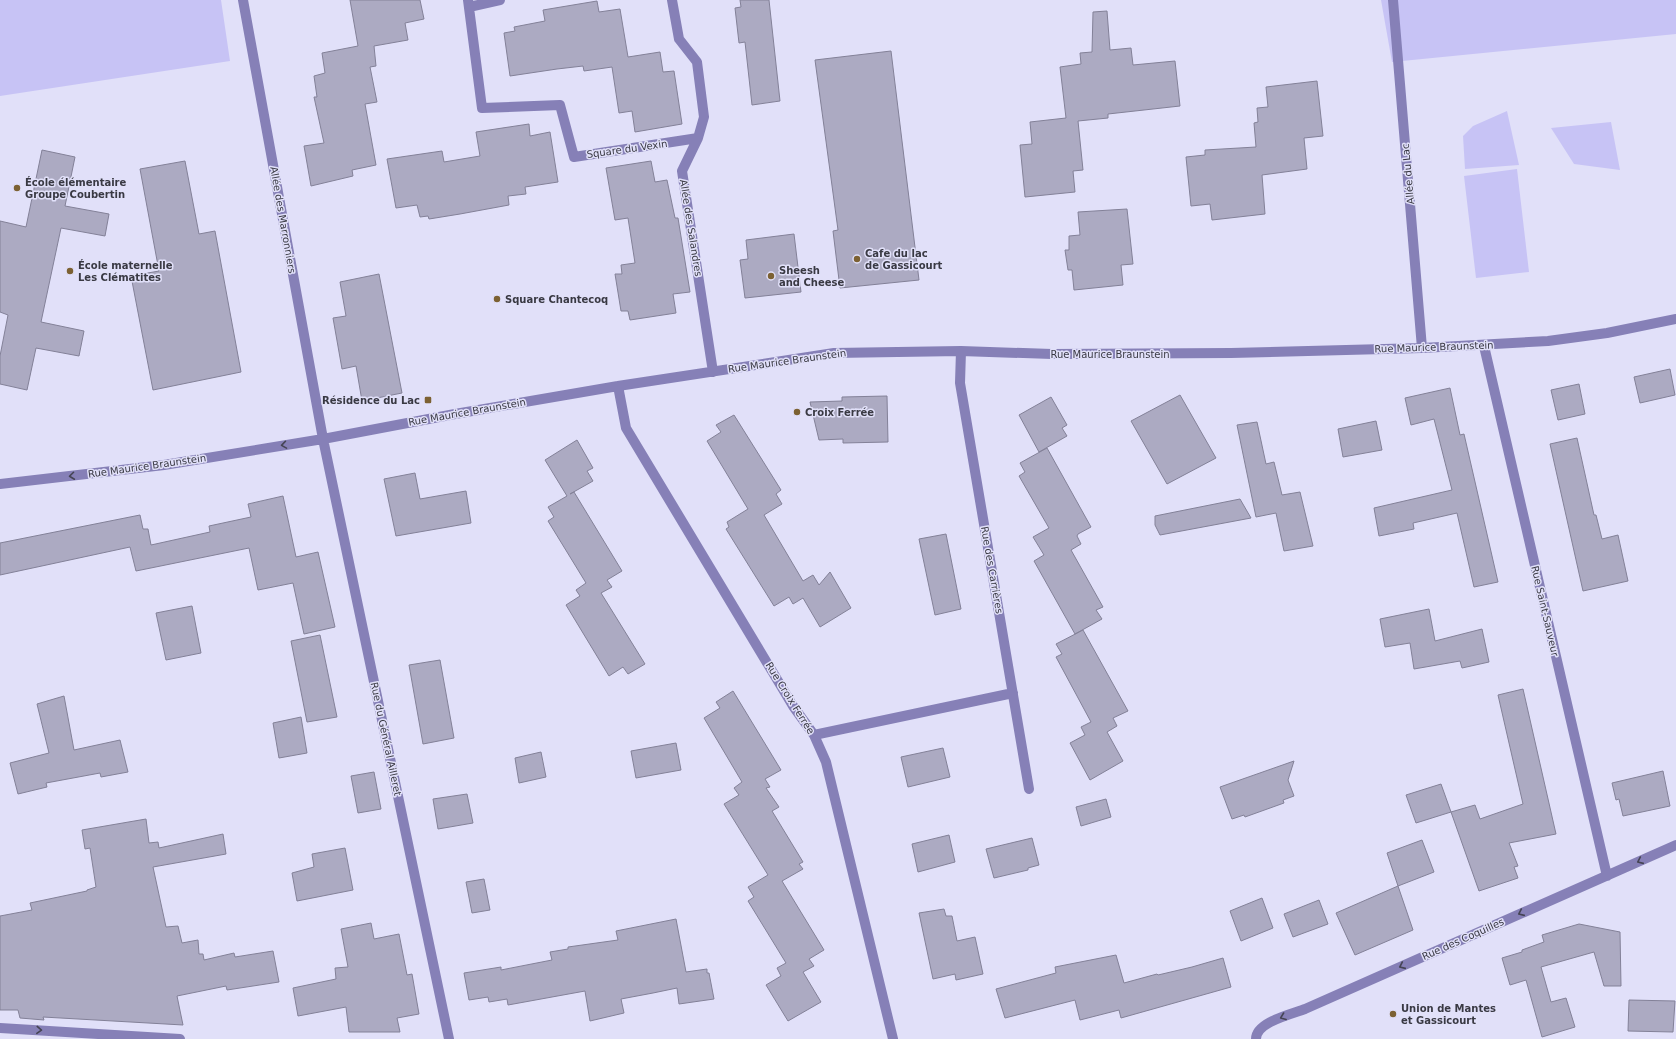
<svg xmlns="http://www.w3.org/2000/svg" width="1676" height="1039" font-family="'DejaVu Sans',sans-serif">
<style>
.green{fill:#c7c3f5}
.building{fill:#acaac2;stroke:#838198}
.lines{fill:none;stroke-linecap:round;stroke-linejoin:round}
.minor{stroke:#8680b7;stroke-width:10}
.oneway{stroke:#454454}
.poi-dot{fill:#7c6133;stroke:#e1e0f9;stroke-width:1.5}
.labels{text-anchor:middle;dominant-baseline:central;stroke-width:3;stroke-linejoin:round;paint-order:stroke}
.street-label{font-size:10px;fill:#393943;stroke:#e1e0f9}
.poi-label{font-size:10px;font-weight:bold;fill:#393943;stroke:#e1e0f9;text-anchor:start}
</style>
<rect width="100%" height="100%" fill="#e1e0f9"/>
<path class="green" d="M 0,0 L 221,0 L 230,61 L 0,96 Z
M 1381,0 L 1676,0 L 1676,34 L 1392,62 Z
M 1507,111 L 1519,165 L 1465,169 L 1463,136 L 1473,126 Z
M 1611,122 L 1620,170 L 1574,164 L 1551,128 Z
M 1517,169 L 1529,272 L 1476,278 L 1464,176 Z"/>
<path class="building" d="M 350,0 L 420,0 L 424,19 L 405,23 L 408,40 L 374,46 L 376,66 L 370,67 L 377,102 L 365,104 L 376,165 L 352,170 L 353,176 L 311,186 L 304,146 L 324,143 L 314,97 L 317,97 L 314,76 L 325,73 L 322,53 L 358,46 Z
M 740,0 L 769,0 L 780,101 L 752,105 L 745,42 L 739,43 L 735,8 L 741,7 Z
M 597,1 L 599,12 L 620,9 L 628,57 L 660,52 L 663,72 L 674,71 L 682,124 L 635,132 L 632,111 L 619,113 L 612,67 L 584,71 L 583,66 L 557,69 L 510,76 L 504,33 L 515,31 L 514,27 L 545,21 L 543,10 Z
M 1107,11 L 1110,50 L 1131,48 L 1133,65 L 1175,61 L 1180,106 L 1108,114 L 1108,118 L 1078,121 L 1083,170 L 1073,171 L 1075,192 L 1025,197 L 1020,145 L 1032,144 L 1030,122 L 1066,118 L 1060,67 L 1081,64 L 1080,53 L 1092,52 L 1093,12 Z
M 891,51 L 919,280 L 840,288 L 833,231 L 838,230 L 815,60 Z
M 1317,81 L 1323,136 L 1304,138 L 1307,169 L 1262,175 L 1265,214 L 1212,220 L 1210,204 L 1191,206 L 1186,157 L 1205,155 L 1205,150 L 1256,147 L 1254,123 L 1258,122 L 1257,108 L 1268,107 L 1266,87 Z
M 529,124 L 530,136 L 550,132 L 558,182 L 525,187 L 526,194 L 508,196 L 509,205 L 460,214 L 429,219 L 428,216 L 420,217 L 417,205 L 396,208 L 387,159 L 442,151 L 444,162 L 480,156 L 476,132 Z
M 42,150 L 75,157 L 65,206 L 109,214 L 105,236 L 61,228 L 41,322 L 84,331 L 79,356 L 36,348 L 27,390 L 0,384 L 0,356 L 8,315 L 0,312 L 0,221 L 26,227 Z
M 185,161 L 199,234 L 215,231 L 241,372 L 153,390 L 131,276 L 159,271 L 140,169 Z
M 651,161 L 655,182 L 667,180 L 675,218 L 678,218 L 690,292 L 673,294 L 676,313 L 630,320 L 628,311 L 621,311 L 615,274 L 622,274 L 621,265 L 635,263 L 628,218 L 615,220 L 606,168 Z
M 1127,209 L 1133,264 L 1121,265 L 1123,285 L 1074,290 L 1072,270 L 1068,270 L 1065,250 L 1069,250 L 1069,236 L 1080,235 L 1078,212 Z
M 794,234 L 801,292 L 745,298 L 740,260 L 748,259 L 746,240 Z
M 379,274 L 402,393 L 362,401 L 356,366 L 342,369 L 333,318 L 346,316 L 340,282 Z
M 1670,369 L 1675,395 L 1640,403 L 1634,377 Z
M 1579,384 L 1585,414 L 1558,420 L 1551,390 Z
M 1450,388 L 1460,435 L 1464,434 L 1498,582 L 1474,587 L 1457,513 L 1413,523 L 1414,529 L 1379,536 L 1374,508 L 1452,490 L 1434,419 L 1411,425 L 1405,398 Z
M 1180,395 L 1216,458 L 1167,484 L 1131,421 Z
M 887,396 L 888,442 L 843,443 L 843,439 L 819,440 L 810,402 L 842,401 L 842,397 Z
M 1051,397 L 1067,425 L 1062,428 L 1067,436 L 1039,452 L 1019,415 Z
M 734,415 L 781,490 L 776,494 L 782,504 L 764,515 L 803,581 L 813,575 L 819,585 L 830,572 L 851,608 L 820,627 L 803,598 L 793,604 L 789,597 L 774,606 L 726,529 L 729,527 L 727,522 L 748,509 L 707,441 L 721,432 L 716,425 Z
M 1376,421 L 1382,450 L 1343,457 L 1338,429 Z
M 1257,422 L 1266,464 L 1274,462 L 1282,495 L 1300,492 L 1313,546 L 1284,551 L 1276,513 L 1256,517 L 1237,425 Z
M 1577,438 L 1594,515 L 1596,515 L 1602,539 L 1618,535 L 1628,581 L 1583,591 L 1550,444 Z
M 577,440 L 593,468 L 587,471 L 593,481 L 570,494 L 574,492 L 622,571 L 607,580 L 612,587 L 601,593 L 645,664 L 628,674 L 623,667 L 609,676 L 566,605 L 580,596 L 576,590 L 586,583 L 548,521 L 554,517 L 548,507 L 567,496 L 545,460 Z
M 1047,448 L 1091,527 L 1078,534 L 1077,536 L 1081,544 L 1071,550 L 1103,607 L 1096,610 L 1102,619 L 1075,634 L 1034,561 L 1044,555 L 1033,537 L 1049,528 L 1019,476 L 1025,472 L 1020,463 Z
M 415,473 L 420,499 L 466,491 L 471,523 L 396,536 L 384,479 Z
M 283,496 L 296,557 L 318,552 L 335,627 L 304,634 L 293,583 L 258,590 L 249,548 L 136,571 L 130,547 L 0,575 L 0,543 L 140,515 L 143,529 L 148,529 L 151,545 L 210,532 L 209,526 L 251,517 L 248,504 Z
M 1240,499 L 1251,518 L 1160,535 L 1155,525 L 1155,516 Z
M 946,534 L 961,609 L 935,615 L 919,539 Z
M 192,606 L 201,653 L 166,660 L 156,613 Z
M 1429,609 L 1435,641 L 1482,629 L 1489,662 L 1462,668 L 1460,661 L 1414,669 L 1410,643 L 1385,647 L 1380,619 Z
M 1083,630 L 1128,711 L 1113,718 L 1117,726 L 1107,732 L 1123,761 L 1090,780 L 1070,743 L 1085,735 L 1081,727 L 1091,722 L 1056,657 L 1062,654 L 1056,644 Z
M 320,635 L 337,717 L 307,722 L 291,641 Z
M 440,660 L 454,738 L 423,744 L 409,665 Z
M 1523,689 L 1556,834 L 1509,843 L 1518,866 L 1514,867 L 1518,878 L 1479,891 L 1451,812 L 1475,805 L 1480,819 L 1523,804 L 1498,695 Z
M 733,691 L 781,770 L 765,779 L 770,787 L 766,788 L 779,807 L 772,811 L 803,862 L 799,864 L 803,869 L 782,881 L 824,950 L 809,959 L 814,966 L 803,972 L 821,1002 L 788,1021 L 766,985 L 781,976 L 777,968 L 786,963 L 748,901 L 754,897 L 748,887 L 768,875 L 724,804 L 739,795 L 734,788 L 742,782 L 704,718 L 720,708 L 716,702 Z
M 64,696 L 74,750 L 120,740 L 128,772 L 101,777 L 100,773 L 46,783 L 47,787 L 18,794 L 10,763 L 49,753 L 37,704 Z
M 301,717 L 307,753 L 279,758 L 273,723 Z
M 676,743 L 681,770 L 636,778 L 631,751 Z
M 943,748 L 950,777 L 908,787 L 901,757 Z
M 541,752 L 546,777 L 519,783 L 515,758 Z
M 1294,761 L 1288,780 L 1294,796 L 1283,800 L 1284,803 L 1245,817 L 1244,815 L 1232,819 L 1220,787 Z
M 1663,771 L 1670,806 L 1623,816 L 1619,799 L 1616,800 L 1612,783 Z
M 374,772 L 381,809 L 358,813 L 351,776 Z
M 1441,784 L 1451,812 L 1416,823 L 1406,795 Z
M 467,794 L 473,823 L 438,829 L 433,799 Z
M 1106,799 L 1111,817 L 1081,826 L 1076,807 Z
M 146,819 L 149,843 L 158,842 L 159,848 L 223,834 L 226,854 L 153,867 L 166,927 L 178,926 L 182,943 L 198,940 L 199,954 L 203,954 L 204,960 L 234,953 L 235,957 L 273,951 L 279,982 L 227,990 L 226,986 L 177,996 L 183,1025 L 43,1017 L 44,1020 L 20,1018 L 18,1010 L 0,1010 L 0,916 L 32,910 L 30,903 L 87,891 L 87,890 L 96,887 L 90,848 L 85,849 L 82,830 Z
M 949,835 L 955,862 L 918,872 L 912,844 Z
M 1032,838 L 1039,865 L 1028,868 L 1028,870 L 994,878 L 986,849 Z
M 1422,840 L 1434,872 L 1398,886 L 1387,853 Z
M 345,848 L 353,890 L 297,901 L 292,873 L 314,867 L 312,854 Z
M 484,879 L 490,910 L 472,913 L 466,882 Z
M 1398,886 L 1413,930 L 1355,955 L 1336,913 Z
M 1262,898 L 1273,928 L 1241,941 L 1230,911 Z
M 1319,900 L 1328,924 L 1293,937 L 1284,914 Z
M 944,909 L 946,916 L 952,916 L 957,941 L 975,937 L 983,974 L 956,980 L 955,974 L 933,979 L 919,913 Z
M 676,919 L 686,972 L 707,969 L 707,973 L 709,973 L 714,999 L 679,1004 L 677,988 L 653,993 L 621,999 L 624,1013 L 590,1021 L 585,991 L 508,1005 L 507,999 L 489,1002 L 488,997 L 469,1000 L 464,973 L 501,967 L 501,970 L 552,960 L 550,952 L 568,949 L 568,947 L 618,940 L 616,931 Z
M 371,923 L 374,939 L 399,934 L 407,975 L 412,974 L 419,1014 L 397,1018 L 400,1032 L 349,1032 L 346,1007 L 298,1016 L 293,988 L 336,979 L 335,968 L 348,967 L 341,929 Z
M 1579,924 L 1620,932 L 1621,986 L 1604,986 L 1594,952 L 1541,967 L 1551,1002 L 1566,998 L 1575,1027 L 1542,1037 L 1526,980 L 1510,985 L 1502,958 L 1522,952 L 1522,950 L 1544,942 L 1542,935 Z
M 1116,955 L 1124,983 L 1157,974 L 1158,975 L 1192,967 L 1223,958 L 1231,987 L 1121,1018 L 1119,1010 L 1080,1020 L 1075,1000 L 1005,1018 L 996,989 L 1056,973 L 1055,967 Z
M 1629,1000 L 1675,1001 L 1673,1032 L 1628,1031 Z"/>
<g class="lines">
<path class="minor" d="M 243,0 L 323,439 L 449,1039
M 468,0 L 482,108 L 560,105 L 574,157 L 698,138
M 672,0 L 679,39 L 697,62 L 704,117 L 698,138 L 682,171 L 713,372
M 1393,0 L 1422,348
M 469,7 L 500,0
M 1484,346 L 1607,876
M 961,351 L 960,383 L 1029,789
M 618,386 L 626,428 L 793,706 L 814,735 L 826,762 L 893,1039
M 0,484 L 164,465 L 323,439 L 455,414 L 618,386 L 834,353 L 961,351 L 1052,354 L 1231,353 L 1422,348 L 1548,341 L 1607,333 L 1676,319
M 814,735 L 1013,693
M 0,1028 L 180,1039
M 1256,1039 C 1256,1022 1292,1014 1305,1009 L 1676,845"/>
</g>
<defs><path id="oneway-chevron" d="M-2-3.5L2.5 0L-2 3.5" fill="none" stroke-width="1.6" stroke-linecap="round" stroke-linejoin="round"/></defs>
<g class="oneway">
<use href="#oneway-chevron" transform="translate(284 445) rotate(171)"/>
<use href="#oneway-chevron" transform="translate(72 476) rotate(173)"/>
<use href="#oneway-chevron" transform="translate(1640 861) rotate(156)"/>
<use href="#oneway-chevron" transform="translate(1521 913) rotate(156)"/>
<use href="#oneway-chevron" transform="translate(1402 966) rotate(156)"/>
<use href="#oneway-chevron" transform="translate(1283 1017) rotate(159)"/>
<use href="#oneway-chevron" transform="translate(39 1030) rotate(3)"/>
</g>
<g class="poi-dot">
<circle cx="17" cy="188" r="4"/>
<circle cx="857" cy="259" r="4"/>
<circle cx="70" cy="271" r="4"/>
<circle cx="771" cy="276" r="4"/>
<circle cx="497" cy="299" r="4"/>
<rect x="424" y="396" width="8" height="8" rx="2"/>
<circle cx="797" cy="412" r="4"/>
<circle cx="1393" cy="1014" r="4"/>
</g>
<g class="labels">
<g class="street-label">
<text transform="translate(627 149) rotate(-8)">Square du Vexin</text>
<text transform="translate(1408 174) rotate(-95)">Allée du Lac</text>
<text transform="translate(283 220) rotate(80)">Allée des Marronniers</text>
<text transform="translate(691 228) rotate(81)">Allée des Salandres</text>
<text transform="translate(1434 347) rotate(-2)">Rue Maurice Braunstein</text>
<text x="1110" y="354">Rue Maurice Braunstein</text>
<text transform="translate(787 361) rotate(-8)">Rue Maurice Braunstein</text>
<text transform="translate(467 412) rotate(-10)">Rue Maurice Braunstein</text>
<text transform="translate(147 466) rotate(-8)">Rue Maurice Braunstein</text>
<text transform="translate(992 570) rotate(80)">Rue des Carrières</text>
<text transform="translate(1545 611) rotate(77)">Rue Saint-Sauveur</text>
<text transform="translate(790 698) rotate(58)">Rue Croix Ferrée</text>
<text transform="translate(386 739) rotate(78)">Rue du Général Ailleret</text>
<text transform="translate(1463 939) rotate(-24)">Rue des Coquilles</text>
</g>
<g class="poi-label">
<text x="25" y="182">École élémentaire<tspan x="25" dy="12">Groupe Coubertin</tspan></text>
<text x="865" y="253">Cafe du lac<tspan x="865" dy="12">de Gassicourt</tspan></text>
<text x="78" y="265">École maternelle<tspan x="78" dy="12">Les Clématites</tspan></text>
<text x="779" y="270">Sheesh<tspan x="779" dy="12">and Cheese</tspan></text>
<text x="505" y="299">Square Chantecoq</text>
<text x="420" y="400" text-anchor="end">Résidence du Lac</text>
<text x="805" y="412">Croix Ferrée</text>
<text x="1401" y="1008">Union de Mantes<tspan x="1401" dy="12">et Gassicourt</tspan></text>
</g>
</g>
</svg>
